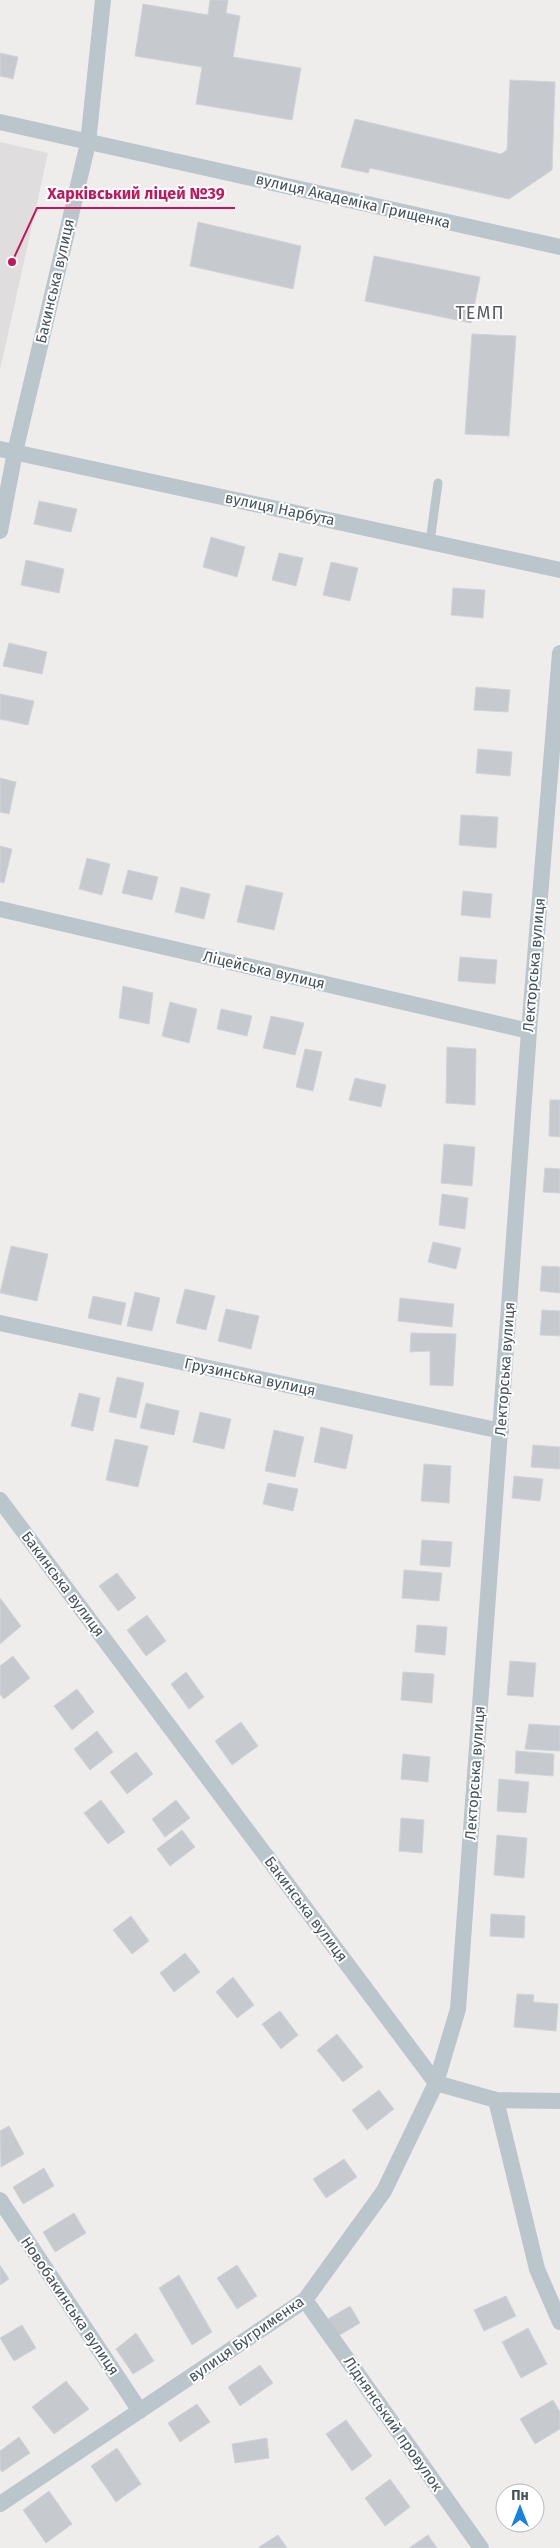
<svg xmlns="http://www.w3.org/2000/svg" width="560" height="2548" font-family="'Fira Sans',sans-serif">
<style>
.education{fill:#e0ddde}
.building{fill:#c6cacf;stroke:#d0d3d8}
.lines{fill:none;stroke-linecap:round;stroke-linejoin:round}
.lane{stroke:#bac5cc;stroke-width:9}
.street{stroke:#bac5cc;stroke-width:16}
.labels{text-anchor:middle;dominant-baseline:central;stroke-width:4;stroke-linejoin:round;paint-order:stroke}
.street-label{font-size:15px;fill:#44525a;stroke:#fff}
.quarter-label{font-size:18px;letter-spacing:1px;fill:#595d61;stroke:#fff}
.leader{fill:none;stroke:#c2185b;stroke-width:2}
.callout-dot{fill:#c2185b;stroke:#fff;stroke-width:2}
.callout-label{font-size:16px;text-anchor:middle;font-weight:bold;fill:#c2185b;stroke:#fff;stroke-width:4;stroke-linejoin:round;paint-order:stroke}
</style>
<rect width="100%" height="100%" fill="#efecec"/>
<path class="education" d="M 0,142 L 48,153 L 0,370 Z"/>
<path class="building" d="M 210,0 L 228,0 L 226,13 L 240,16 L 233,57 L 301,68 L 292,120 L 196,104 L 202,67 L 135,56 L 143,4 L 208,15 Z
M 0,53 L 18,57 L 13,79 L 0,76 Z
M 510,80 L 555,82 L 552,170 L 509,199 L 370,168 L 368,173 L 341,167 L 355,119 L 501,154 L 507,150 Z
M 198,222 L 301,246 L 293,289 L 190,266 Z
M 374,256 L 480,277 L 471,323 L 365,301 Z
M 472,334 L 516,336 L 509,436 L 465,434 Z
M 39,501 L 77,509 L 71,532 L 34,524 Z
M 211,537 L 245,547 L 237,577 L 203,567 Z
M 279,553 L 303,558 L 296,586 L 272,580 Z
M 26,560 L 64,569 L 59,593 L 21,585 Z
M 331,562 L 358,568 L 350,601 L 323,595 Z
M 453,588 L 485,590 L 483,618 L 451,615 Z
M 9,643 L 47,652 L 42,674 L 3,666 Z
M 476,687 L 510,690 L 508,712 L 474,710 Z
M 0,694 L 34,701 L 28,725 L 0,719 Z
M 478,749 L 512,752 L 510,776 L 476,773 Z
M 0,778 L 16,782 L 9,814 L 0,812 Z
M 461,815 L 498,817 L 496,848 L 459,845 Z
M 0,846 L 12,849 L 4,883 L 0,882 Z
M 87,858 L 110,864 L 102,895 L 79,889 Z
M 128,870 L 158,877 L 152,900 L 122,893 Z
M 246,885 L 283,893 L 274,930 L 237,922 Z
M 181,887 L 210,894 L 204,919 L 175,912 Z
M 463,891 L 492,894 L 490,918 L 461,915 Z
M 460,957 L 497,960 L 495,984 L 458,981 Z
M 123,986 L 153,993 L 149,1024 L 119,1018 Z
M 170,1002 L 197,1009 L 189,1043 L 162,1036 Z
M 221,1009 L 252,1016 L 247,1036 L 217,1029 Z
M 271,1016 L 304,1023 L 295,1055 L 263,1048 Z
M 447,1047 L 476,1049 L 475,1105 L 446,1103 Z
M 305,1049 L 322,1052 L 313,1091 L 296,1087 Z
M 355,1078 L 386,1085 L 381,1107 L 349,1100 Z
M 550,1100 L 560,1100 L 560,1137 L 549,1136 Z
M 444,1144 L 475,1147 L 472,1186 L 441,1183 Z
M 545,1168 L 560,1169 L 560,1193 L 543,1192 Z
M 442,1194 L 468,1198 L 465,1229 L 439,1225 Z
M 433,1242 L 461,1248 L 456,1269 L 428,1262 Z
M 11,1246 L 48,1254 L 37,1301 L 0,1293 Z
M 542,1266 L 560,1267 L 560,1293 L 540,1291 Z
M 185,1289 L 215,1296 L 206,1330 L 176,1323 Z
M 135,1292 L 160,1298 L 152,1331 L 127,1326 Z
M 93,1296 L 126,1303 L 121,1325 L 88,1318 Z
M 400,1298 L 454,1304 L 452,1327 L 398,1321 Z
M 226,1309 L 259,1316 L 251,1349 L 218,1341 Z
M 542,1310 L 560,1311 L 560,1336 L 540,1335 Z
M 411,1333 L 456,1334 L 453,1386 L 430,1385 L 430,1351 L 410,1352 Z
M 117,1377 L 144,1383 L 136,1418 L 109,1412 Z
M 79,1393 L 100,1398 L 93,1431 L 71,1426 Z
M 146,1403 L 179,1411 L 174,1435 L 140,1428 Z
M 200,1412 L 231,1419 L 224,1449 L 193,1442 Z
M 321,1427 L 353,1435 L 346,1469 L 314,1462 Z
M 274,1430 L 304,1437 L 295,1477 L 265,1471 Z
M 115,1439 L 148,1446 L 138,1487 L 106,1480 Z
M 533,1445 L 560,1447 L 560,1469 L 531,1467 Z
M 424,1464 L 451,1466 L 449,1503 L 421,1501 Z
M 514,1476 L 543,1479 L 540,1501 L 512,1498 Z
M 268,1483 L 298,1489 L 293,1511 L 263,1504 Z
M 422,1540 L 452,1542 L 450,1567 L 420,1565 Z
M 404,1570 L 442,1573 L 439,1601 L 402,1598 Z
M 117,1573 L 136,1598 L 118,1611 L 99,1586 Z
M 0,1598 L 21,1626 L 0,1644 Z
M 147,1615 L 166,1641 L 146,1656 L 127,1630 Z
M 417,1625 L 447,1627 L 445,1655 L 415,1652 Z
M 13,1656 L 30,1678 L 4,1699 L 0,1694 L 0,1666 Z
M 510,1661 L 536,1663 L 533,1697 L 507,1695 Z
M 186,1672 L 204,1697 L 189,1709 L 171,1684 Z
M 403,1672 L 434,1674 L 432,1703 L 401,1700 Z
M 77,1689 L 94,1712 L 72,1730 L 54,1706 Z
M 241,1722 L 258,1746 L 232,1765 L 215,1741 Z
M 529,1724 L 560,1726 L 560,1751 L 525,1749 Z
M 97,1731 L 113,1752 L 90,1770 L 74,1749 Z
M 516,1751 L 554,1754 L 553,1776 L 515,1773 Z
M 136,1752 L 153,1774 L 127,1794 L 110,1772 Z
M 403,1754 L 430,1757 L 428,1782 L 401,1779 Z
M 499,1779 L 529,1782 L 526,1813 L 497,1811 Z
M 101,1800 L 125,1832 L 108,1844 L 84,1813 Z
M 176,1800 L 190,1818 L 165,1837 L 152,1819 Z
M 401,1818 L 424,1820 L 422,1853 L 399,1851 Z
M 182,1830 L 195,1847 L 170,1866 L 157,1849 Z
M 497,1835 L 527,1838 L 524,1878 L 494,1875 Z
M 491,1914 L 525,1916 L 524,1938 L 490,1936 Z
M 131,1916 L 149,1941 L 132,1954 L 113,1930 Z
M 185,1953 L 200,1972 L 174,1992 L 160,1973 Z
M 233,1977 L 254,2005 L 237,2018 L 216,1992 Z
M 517,1994 L 534,1995 L 533,2002 L 558,2004 L 556,2031 L 514,2027 Z
M 280,2011 L 298,2035 L 281,2049 L 262,2024 Z
M 337,2034 L 363,2067 L 343,2082 L 317,2050 Z
M 379,2090 L 394,2109 L 367,2130 L 352,2110 Z
M 9,2126 L 24,2154 L 1,2167 L 0,2131 Z
M 344,2159 L 357,2177 L 326,2198 L 313,2179 Z
M 44,2168 L 54,2186 L 23,2204 L 13,2187 Z
M 74,2213 L 86,2233 L 55,2252 L 43,2232 Z
M 0,2265 L 9,2279 L 0,2285 Z
M 237,2265 L 257,2296 L 237,2309 L 217,2278 Z
M 179,2275 L 212,2332 L 192,2345 L 159,2288 Z
M 506,2296 L 516,2316 L 484,2331 L 474,2310 Z
M 350,2306 L 360,2323 L 338,2336 L 328,2319 Z
M 22,2325 L 36,2348 L 14,2361 L 0,2338 Z
M 528,2328 L 547,2364 L 521,2378 L 502,2342 Z
M 136,2333 L 154,2361 L 133,2374 L 116,2349 Z
M 260,2365 L 273,2383 L 240,2406 L 228,2387 Z
M 66,2381 L 89,2409 L 54,2434 L 32,2407 Z
M 553,2400 L 560,2412 L 560,2429 L 535,2444 L 520,2419 Z
M 197,2404 L 210,2422 L 180,2442 L 168,2423 Z
M 346,2420 L 372,2456 L 352,2471 L 326,2434 Z
M 19,2437 L 30,2453 L 2,2472 L 0,2469 L 0,2451 Z
M 267,2438 L 269,2458 L 235,2463 L 232,2444 Z
M 117,2448 L 141,2484 L 116,2502 L 91,2466 Z
M 390,2479 L 410,2507 L 385,2526 L 365,2498 Z
M 49,2491 L 72,2524 L 46,2543 L 23,2510 Z
M 278,2535 L 287,2548 L 260,2548 L 259,2547 Z
M 428,2535 L 437,2548 L 409,2548 Z"/>
<g class="lines">
<path class="lane" d="M 430,542 L 438,483"/>
<path class="street" d="M 0,122 L 560,247
M 0,449 L 560,570
M 0,531 L 15,452 L 88,143 L 103,0
M 0,909 L 529,1031
M 0,1323 L 501,1431
M 0,1500 L 436,2083 L 496,2100 L 537,2269 L 560,2322
M 496,2100 L 560,2101
M 0,2200 L 140,2411
M 305,2300 L 481,2548
M 0,2504 L 305,2300 L 384,2191 L 436,2083 L 458,2009 L 529,1031 L 560,653"/>
</g>
<g class="labels">
<g class="street-label">
<text transform="translate(353 201) rotate(13)">вулиця Академіка Грищенка</text>
<text transform="translate(55 281) rotate(-77)">Бакинська вулиця</text>
<text transform="translate(280 509) rotate(12)">вулиця Нарбута</text>
<text transform="translate(534 965) rotate(-85)">Лекторська вулиця</text>
<text transform="translate(264 970) rotate(13)">Ліцейська вулиця</text>
<text transform="translate(505 1369) rotate(-86)">Лекторська вулиця</text>
<text transform="translate(250 1377) rotate(12)">Грузинська вулиця</text>
<text transform="translate(63 1584) rotate(53)">Бакинська вулиця</text>
<text transform="translate(475 1773) rotate(-86)">Лекторська вулиця</text>
<text transform="translate(306 1909) rotate(53)">Бакинська вулиця</text>
<text transform="translate(70 2306) rotate(56)">Новобакинська вулиця</text>
<text transform="translate(246 2339) rotate(-35)">вулиця Бугрименка</text>
<text transform="translate(393 2424) rotate(55)">Ліднянський провулок</text>
</g>
<g class="quarter-label">
<text x="480" y="313">ТЕМП</text>
</g>
</g>
<path class="leader" d="M12 262L37 208H235"/>
<circle class="callout-dot" cx="12" cy="262" r="5"/>
<g class="callout-label">
<text x="136" y="199">Харківський ліцей №39</text>
</g>
<g transform="translate(520 2508)"><circle r="24" fill="#ffffff" stroke="#b4babd"/>
<path d="M0-4L9 19L0 12L-9 19Z" fill="#1781de"/>
<text y="-8" font-size="14" font-weight="bold" text-anchor="middle" fill="#44525a">Пн</text>
</g>
</svg>
